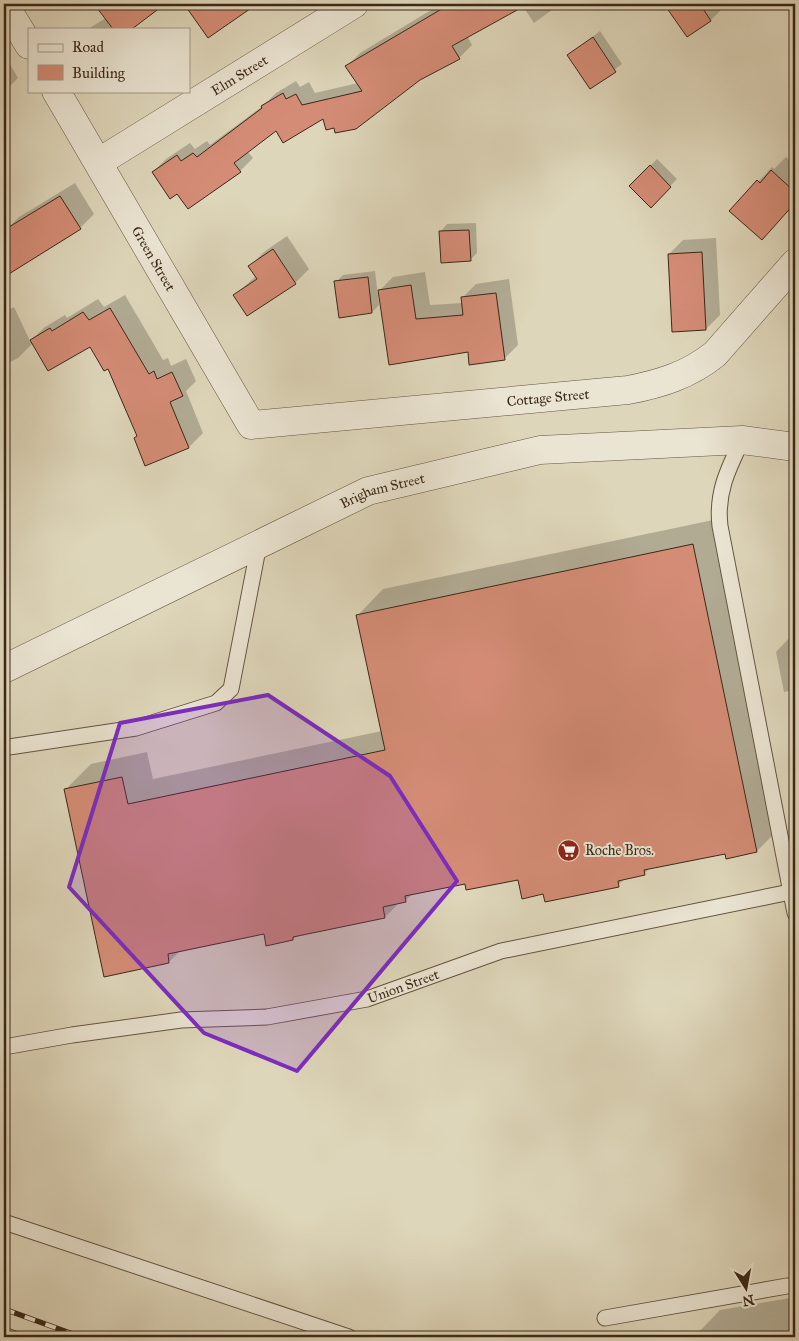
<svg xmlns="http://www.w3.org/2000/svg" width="799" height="1341" font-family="'IM FELL Great Primer',serif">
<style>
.shadow{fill:#0003}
.building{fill:#d48c76;stroke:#3b2816}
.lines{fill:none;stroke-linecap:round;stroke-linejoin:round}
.service-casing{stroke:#64543f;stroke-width:17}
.minor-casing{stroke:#64543f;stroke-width:29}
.service{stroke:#eae4d2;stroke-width:15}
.minor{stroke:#eae4d2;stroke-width:28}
.rail-casing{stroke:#3b2816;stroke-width:5.5}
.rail{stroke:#eae4d2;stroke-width:4;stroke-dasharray:11;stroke-linecap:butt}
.marked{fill:#7b2cbf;fill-opacity:0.2;stroke:#7b2cbf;stroke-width:4;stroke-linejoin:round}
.labels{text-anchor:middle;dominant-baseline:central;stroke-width:4;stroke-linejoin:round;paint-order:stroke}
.street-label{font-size:14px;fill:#3b2816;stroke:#eae4d2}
.poi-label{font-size:14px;fill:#3b2816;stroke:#eae4d2;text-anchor:start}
</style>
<rect width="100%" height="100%" fill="#ded6ba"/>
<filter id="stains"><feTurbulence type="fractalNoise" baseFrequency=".004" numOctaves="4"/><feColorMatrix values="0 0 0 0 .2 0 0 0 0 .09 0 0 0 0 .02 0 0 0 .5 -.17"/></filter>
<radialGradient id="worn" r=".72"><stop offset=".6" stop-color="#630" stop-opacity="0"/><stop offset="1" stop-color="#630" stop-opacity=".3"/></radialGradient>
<path class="shadow" d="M 105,4 L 163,4 L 130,29 L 88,29 L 106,18 L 100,10 Z
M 185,4 L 253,4 L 208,36 Z
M 441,4 L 560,4 L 534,23 L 522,5 L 467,36 L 472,45 L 459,58 L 335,127 L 324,118 L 276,129 L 247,151 L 253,158 L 240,171 L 178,192 L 153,172 L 166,159 L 190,143 L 195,149 L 207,141 L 210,145 L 264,105 L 276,93 L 296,81 L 300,87 L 309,82 L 315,93 L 358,83 L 347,66 L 360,53 Z
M 666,4 L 723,4 L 725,6 L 711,20 L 687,35 Z
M 600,31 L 622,64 L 590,88 L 569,55 Z
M 4,54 L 18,78 L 4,92 Z
M 786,157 L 795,166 L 795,203 L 775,224 L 731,211 L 772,167 L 774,169 Z
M 657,159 L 677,179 L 651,206 L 631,186 Z
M 75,183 L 94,214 L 80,228 L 11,271 L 4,259 L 4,245 L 10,239 L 5,231 L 19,217 Z
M 476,223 L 477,253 L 470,260 L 441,231 L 447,224 Z
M 287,236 L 309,269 L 295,283 L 235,295 L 256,276 L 250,266 L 264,252 Z
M 716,238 L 720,315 L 706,329 L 669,254 L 683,240 Z
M 375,271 L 379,305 L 372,312 L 336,282 L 343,275 Z
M 425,272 L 430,305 L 463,303 L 462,298 L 476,284 L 509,279 L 518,345 L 504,359 L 469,351 L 390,364 L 379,291 L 393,277 Z
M 125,295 L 163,360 L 168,358 L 171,366 L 186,359 L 196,381 L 186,391 L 203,433 L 189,447 L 138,435 L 109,367 L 91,345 L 33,343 L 18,358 L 4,365 L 4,312 L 14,307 L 30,341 L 45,327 L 65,315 L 67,318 L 98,299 L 104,307 Z
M 718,519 L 782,826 L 757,851 L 726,852 L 650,868 L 644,874 L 626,878 L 618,885 L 544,893 L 519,878 L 466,882 L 413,893 L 406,900 L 400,902 L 385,917 L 298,935 L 293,939 L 264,932 L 181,950 L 169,962 L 66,789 L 91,764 L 147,752 L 153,779 L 382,731 L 358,615 L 383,589 Z
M 795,632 L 795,722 L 789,691 L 784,692 L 776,652 Z
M 790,1298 L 792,1313 L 795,1312 L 795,1337 L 701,1337 L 700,1331 L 720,1310 Z"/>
<path class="building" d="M 94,4 L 165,4 L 132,29 L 113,29 Z
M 184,4 L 257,4 L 208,38 Z
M 450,4 L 528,4 L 452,46 L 460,59 L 420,80 L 356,129 L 335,133 L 334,128 L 326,130 L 323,119 L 283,143 L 276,131 L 234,163 L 241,172 L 188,209 L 177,194 L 170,199 L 152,172 L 177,155 L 181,161 L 193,153 L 197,157 L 262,108 L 261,106 L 283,93 L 286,99 L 296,94 L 302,105 L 362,91 L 345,66 Z
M 664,4 L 700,4 L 711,21 L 687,37 Z
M 593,37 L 616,72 L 590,89 L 567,55 Z
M 650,165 L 671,187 L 651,208 L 629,186 Z
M 771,170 L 795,192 L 795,203 L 762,240 L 729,211 L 757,180 L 760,183 Z
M 60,196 L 81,229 L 4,277 L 4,230 Z
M 469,230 L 471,261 L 441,263 L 439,231 Z
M 273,249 L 296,284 L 247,316 L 233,295 L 257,279 L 248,266 Z
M 702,252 L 706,330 L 672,332 L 668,254 Z
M 368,277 L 372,313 L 339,318 L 334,281 Z
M 411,285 L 416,319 L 463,315 L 461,297 L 496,293 L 505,360 L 469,365 L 468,352 L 389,365 L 378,290 Z
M 110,308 L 149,374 L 154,371 L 157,379 L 172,372 L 183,396 L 170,402 L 189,448 L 145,466 L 134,438 L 137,436 L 108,369 L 104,371 L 90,347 L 48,371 L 30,340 L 50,328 L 52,331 L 83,312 L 89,320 Z
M 693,544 L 757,852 L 726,859 L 725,854 L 644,870 L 645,875 L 618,881 L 619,887 L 545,902 L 543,894 L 522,899 L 518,880 L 466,890 L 465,884 L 405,896 L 406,902 L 383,907 L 385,918 L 293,937 L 293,940 L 266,946 L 264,934 L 168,954 L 169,963 L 104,977 L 64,789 L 122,777 L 128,804 L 385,750 L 356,615 Z"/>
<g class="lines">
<defs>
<g id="service">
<path d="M 742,440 C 728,469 716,493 720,526 L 795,913"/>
<path d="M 9,747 L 136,728 L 216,703 L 231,689 L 259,544"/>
<path id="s1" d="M 4,1047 L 72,1035 L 181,1020 L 267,1017 L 367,999 L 501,951 L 795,891"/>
<path d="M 4,1222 L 349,1337"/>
<path d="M 605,1318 L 787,1286"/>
</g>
<g id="minor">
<path d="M 4,4 L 29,45"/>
<path id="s2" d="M 56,91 L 251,425 L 628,390 C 660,384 689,375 715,354 L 795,263"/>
<path id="s3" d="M 99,162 L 354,4"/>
<path id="s4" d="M 4,669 L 368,491 L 540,450 L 742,440 L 795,447"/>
</g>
</defs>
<use href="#service" class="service-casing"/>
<use href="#minor" class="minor-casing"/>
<use href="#service" class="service"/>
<use href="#minor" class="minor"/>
<defs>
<path id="rail" d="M 4,1309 L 81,1337
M 4,1329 L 26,1337"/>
</defs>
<use href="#rail" class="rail-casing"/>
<use href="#rail" class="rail"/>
</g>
<path class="marked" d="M 268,695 L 390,776 L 457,881 L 297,1071 L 204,1033 L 69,887 L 120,723 Z"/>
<defs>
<symbol id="supermarket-disc" viewBox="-11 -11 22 22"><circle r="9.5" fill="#8f2418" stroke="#eae4d2"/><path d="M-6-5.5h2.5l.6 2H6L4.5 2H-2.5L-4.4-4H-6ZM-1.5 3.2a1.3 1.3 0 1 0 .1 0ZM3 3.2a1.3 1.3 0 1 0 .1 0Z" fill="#fff"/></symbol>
</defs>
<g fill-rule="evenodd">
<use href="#supermarket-disc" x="556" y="838" width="25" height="25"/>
</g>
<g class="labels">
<g class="street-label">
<text stroke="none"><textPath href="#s3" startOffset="165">Elm Street</textPath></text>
<text stroke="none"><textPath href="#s2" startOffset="194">Green Street</textPath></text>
<text stroke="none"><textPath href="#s2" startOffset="685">Cottage Street</textPath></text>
<text stroke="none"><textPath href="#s4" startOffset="419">Brigham Street</textPath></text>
<text stroke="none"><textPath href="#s1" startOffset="405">Union Street</textPath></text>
</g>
<g class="poi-label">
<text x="585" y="850">Roche Bros.</text>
</g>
</g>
<rect width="799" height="1341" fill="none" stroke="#ded6ba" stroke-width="20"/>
<rect x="5" y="5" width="789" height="1331" fill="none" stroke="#3b2816" stroke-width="2.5"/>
<rect x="10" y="10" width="779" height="1321" fill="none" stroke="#3b2816"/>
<rect x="28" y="28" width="162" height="65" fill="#eae4d2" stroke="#a49987"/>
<rect x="38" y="44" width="25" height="8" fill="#eae4d2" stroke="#a49987"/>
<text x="72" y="52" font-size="15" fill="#3b2816">Road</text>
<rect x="38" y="65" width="25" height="15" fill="#d48c76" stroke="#a49987"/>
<text x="72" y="78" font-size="15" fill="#3b2816">Building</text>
<g transform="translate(746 1288) rotate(169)" stroke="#eae4d2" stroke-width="4" paint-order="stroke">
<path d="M0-4L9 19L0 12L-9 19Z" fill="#3b2816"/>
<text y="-8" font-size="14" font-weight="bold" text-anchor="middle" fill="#3b2816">N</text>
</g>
<rect width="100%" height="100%" filter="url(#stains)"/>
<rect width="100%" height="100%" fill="url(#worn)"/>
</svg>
